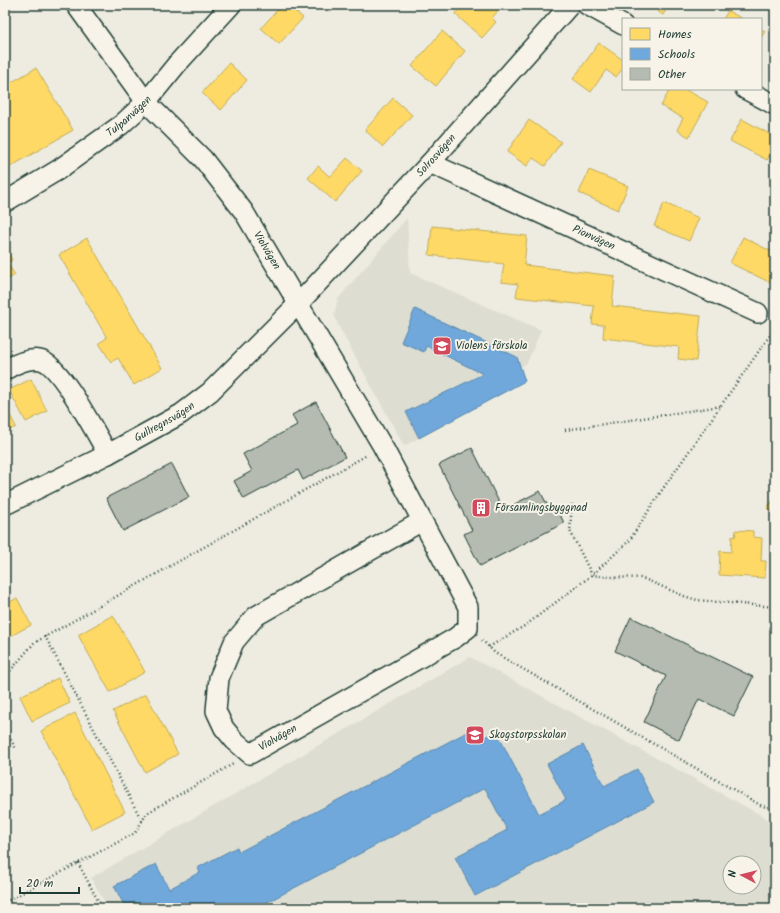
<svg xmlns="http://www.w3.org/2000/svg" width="780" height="913" font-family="Kalam,sans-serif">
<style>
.built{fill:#ddddd2;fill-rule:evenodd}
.homes{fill:#ffd966;stroke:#bcaa57}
.schools{fill:#6fa8dc;stroke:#5788aa}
.building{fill:#b5bbb0;stroke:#1f3d34}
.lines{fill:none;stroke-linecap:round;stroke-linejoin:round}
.minor-casing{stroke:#1f3d34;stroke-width:22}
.path{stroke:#1f3d34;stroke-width:2.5;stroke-dasharray:1 3;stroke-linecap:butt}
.minor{stroke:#f7f3e8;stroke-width:19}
.labels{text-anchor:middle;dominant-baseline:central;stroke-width:4;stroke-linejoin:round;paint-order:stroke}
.street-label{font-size:11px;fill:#1f3d34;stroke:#f7f3e8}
.poi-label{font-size:11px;fill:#1f3d34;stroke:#f7f3e8;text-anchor:start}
</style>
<rect width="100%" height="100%" fill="#eeece1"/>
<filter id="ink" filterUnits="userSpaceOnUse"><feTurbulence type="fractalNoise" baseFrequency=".025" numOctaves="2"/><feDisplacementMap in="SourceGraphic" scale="8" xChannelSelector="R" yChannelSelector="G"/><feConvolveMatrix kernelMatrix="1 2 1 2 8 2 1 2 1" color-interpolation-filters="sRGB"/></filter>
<g filter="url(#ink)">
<path class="built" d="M 407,218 L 410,273 L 541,330 L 527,363 L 520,367 L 525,381 L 404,446 L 338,325 L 334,314 L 338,299 Z
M 470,657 L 759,814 L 775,824 L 775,908 L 108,908 L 91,878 ZM 730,863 L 754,863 L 754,887 L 730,887 Z"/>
<path class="homes" d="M 282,5 L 288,5 L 303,18 L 279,44 L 261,28 Z
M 463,5 L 503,5 L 492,18 L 496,22 L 482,38 L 455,14 Z
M 648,5 L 669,5 L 663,15 Z
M 728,11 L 743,19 L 723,19 Z
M 761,29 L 765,31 L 761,38 Z
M 442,31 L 465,51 L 436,86 L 412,66 Z
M 599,43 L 623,60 L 623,68 L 616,77 L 606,70 L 591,92 L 573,79 Z
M 229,63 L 247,80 L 221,110 L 202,93 Z
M 36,68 L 73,130 L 5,170 L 5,86 Z
M 670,89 L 684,89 L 708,102 L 689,137 L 677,130 L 683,118 L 661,106 Z
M 393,98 L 412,115 L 383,147 L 365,130 Z
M 742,119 L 775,137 L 775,145 L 767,160 L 730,141 Z
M 529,120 L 561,142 L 545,166 L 533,158 L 527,166 L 507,152 Z
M 347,158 L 362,171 L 335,202 L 308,178 L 318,166 L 330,177 Z
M 589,170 L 628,186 L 618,210 L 579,193 Z
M 664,203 L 699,218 L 689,241 L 654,226 Z
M 432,226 L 527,236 L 524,265 L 615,276 L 612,306 L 701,316 L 696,361 L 678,359 L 679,347 L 603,338 L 604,325 L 592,324 L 594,306 L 516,297 L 518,284 L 501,282 L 504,264 L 429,255 Z
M 743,237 L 770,251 L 772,248 L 775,249 L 775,269 L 769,282 L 730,263 Z
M 87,238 L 162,368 L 134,385 L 118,358 L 111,362 L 99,343 L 107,338 L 59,255 Z
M 5,248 L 12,260 L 7,263 L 15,275 L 5,281 Z
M 31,379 L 47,411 L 26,422 L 9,390 Z
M 5,405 L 16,427 L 5,432 Z
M 775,497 L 775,514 L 767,508 Z
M 736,530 L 753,531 L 753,537 L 762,538 L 761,561 L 766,561 L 765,578 L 719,575 L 720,551 L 731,552 L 732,536 L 735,537 Z
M 17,598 L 31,625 L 5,639 L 5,605 Z
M 113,615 L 145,672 L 110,692 L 78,635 Z
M 58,678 L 70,703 L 32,721 L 20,696 Z
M 146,694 L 178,754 L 145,772 L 113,711 Z
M 75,713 L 125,812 L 92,829 L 41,731 Z"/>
<path class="schools" d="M 415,309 L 517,357 L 525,381 L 419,438 L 406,412 L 483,374 L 426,346 L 424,352 L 401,342 Z
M 469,731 L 475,742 L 496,731 L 539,814 L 566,800 L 547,764 L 583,745 L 604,786 L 637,769 L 654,802 L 475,896 L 455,857 L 507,830 L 485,788 L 256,908 L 138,908 L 135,902 L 125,907 L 114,886 L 156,864 L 169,889 L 200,872 L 197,868 L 237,847 L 239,852 Z"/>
<path class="building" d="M 316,402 L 345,457 L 303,480 L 298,470 L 244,499 L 234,481 L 252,471 L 243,454 L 297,425 L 292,415 Z
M 472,448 L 503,510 L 540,491 L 550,510 L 556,506 L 564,523 L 480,566 L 464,534 L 472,530 L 439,465 Z
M 172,464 L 189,497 L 123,531 L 106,498 Z
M 631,617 L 753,677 L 734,716 L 699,699 L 679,740 L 644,722 L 666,676 L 615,651 Z"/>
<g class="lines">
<defs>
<g id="minor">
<path id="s1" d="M 76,5 L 146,102 L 203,159 L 244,212 L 383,447 L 468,607 L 468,628 L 455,638 L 250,754 L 234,740 L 224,728 L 216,711 L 219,678 L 234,642 L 256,616 L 422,521"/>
<path d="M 587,5 L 623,25"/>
<path d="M 745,89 L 775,105"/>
<path id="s2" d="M 430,163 L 758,313"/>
<path id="s3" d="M 5,202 L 58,170 L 121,125 L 146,102 L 177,64 L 231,5"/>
<path d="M 5,370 C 15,364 28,358 40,360 C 60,363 97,436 108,454"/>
<path id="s4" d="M 5,505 L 108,454 L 181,414 L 210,392 L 299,303 L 430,163 L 570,5"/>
</g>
</defs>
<use href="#minor" class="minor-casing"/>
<path class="path" d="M 565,430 L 721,406
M 572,504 L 570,531 L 592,575 L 610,577 L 642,578 L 684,596 L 697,600 L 775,607
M 45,636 L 142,821
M 482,640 L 495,653 L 762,806 L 775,809
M 489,647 L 526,625 L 592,575 L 629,541 L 662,490 L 775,328
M 5,677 L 34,643 L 367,455
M 5,729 L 16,749
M 78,863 L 102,908
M 5,902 L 135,833 L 147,813 L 233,764"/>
<use href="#minor" class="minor"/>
</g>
</g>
<defs>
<symbol id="school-square" viewBox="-11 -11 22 22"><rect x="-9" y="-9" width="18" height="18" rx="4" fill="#d1495b" stroke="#f7f3e8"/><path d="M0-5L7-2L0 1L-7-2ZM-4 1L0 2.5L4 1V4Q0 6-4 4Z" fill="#fff"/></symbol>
<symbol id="building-square" viewBox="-11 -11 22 22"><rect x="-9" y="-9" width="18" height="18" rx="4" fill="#d1495b" stroke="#f7f3e8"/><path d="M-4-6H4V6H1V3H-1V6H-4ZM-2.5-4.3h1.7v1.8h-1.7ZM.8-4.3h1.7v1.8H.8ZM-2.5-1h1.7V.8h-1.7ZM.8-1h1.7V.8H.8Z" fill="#fff"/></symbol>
</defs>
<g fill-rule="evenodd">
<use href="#school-square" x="431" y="335" width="22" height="22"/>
<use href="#building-square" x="470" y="497" width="22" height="22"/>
<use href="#school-square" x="464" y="724" width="22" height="22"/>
</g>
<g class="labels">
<g class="street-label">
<text stroke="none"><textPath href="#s3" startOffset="151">Tulpanvägen</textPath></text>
<text stroke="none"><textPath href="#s4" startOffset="562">Solrosvägen</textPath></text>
<text stroke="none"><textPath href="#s2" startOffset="180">Pionvägen</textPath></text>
<text stroke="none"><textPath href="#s1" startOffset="312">Violvägen</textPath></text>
<text stroke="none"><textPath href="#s4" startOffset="180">Gullregnsvägen</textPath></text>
<text transform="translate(278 738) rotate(-30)">Violvägen</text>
</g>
<g class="poi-label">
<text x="456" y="346">Violens förskola</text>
<text x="495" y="508">Församlingsbyggnad</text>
<text x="489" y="735">Skogstorpsskolan</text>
</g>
</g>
<rect width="780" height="913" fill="none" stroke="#f7f3e8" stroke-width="20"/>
<rect x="10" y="10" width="760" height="893" fill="none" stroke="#1f3d34" stroke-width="1.5" filter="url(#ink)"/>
<rect x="622" y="18" width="140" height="72" fill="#f7f3e8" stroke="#a1aaa0"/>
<rect x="630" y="28" width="20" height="12" fill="#ffd966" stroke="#a1aaa0"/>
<text x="658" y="38" font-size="12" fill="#1f3d34">Homes</text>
<rect x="630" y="48" width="20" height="12" fill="#6fa8dc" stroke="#a1aaa0"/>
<text x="658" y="58" font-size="12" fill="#1f3d34">Schools</text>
<rect x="630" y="68" width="20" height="12" fill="#b5bbb0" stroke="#a1aaa0"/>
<text x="658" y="78" font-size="12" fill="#1f3d34">Other</text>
<g transform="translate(742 875) rotate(277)"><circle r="19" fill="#f7f3e8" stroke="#a1aaa0"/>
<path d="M0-3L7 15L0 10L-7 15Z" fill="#d1495b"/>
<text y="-6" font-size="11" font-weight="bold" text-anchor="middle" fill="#1f3d34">N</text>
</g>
<path d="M20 887v6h59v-6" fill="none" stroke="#1f3d34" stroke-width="2"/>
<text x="26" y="887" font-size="12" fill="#1f3d34" stroke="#f7f3e8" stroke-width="3" paint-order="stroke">20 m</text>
</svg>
